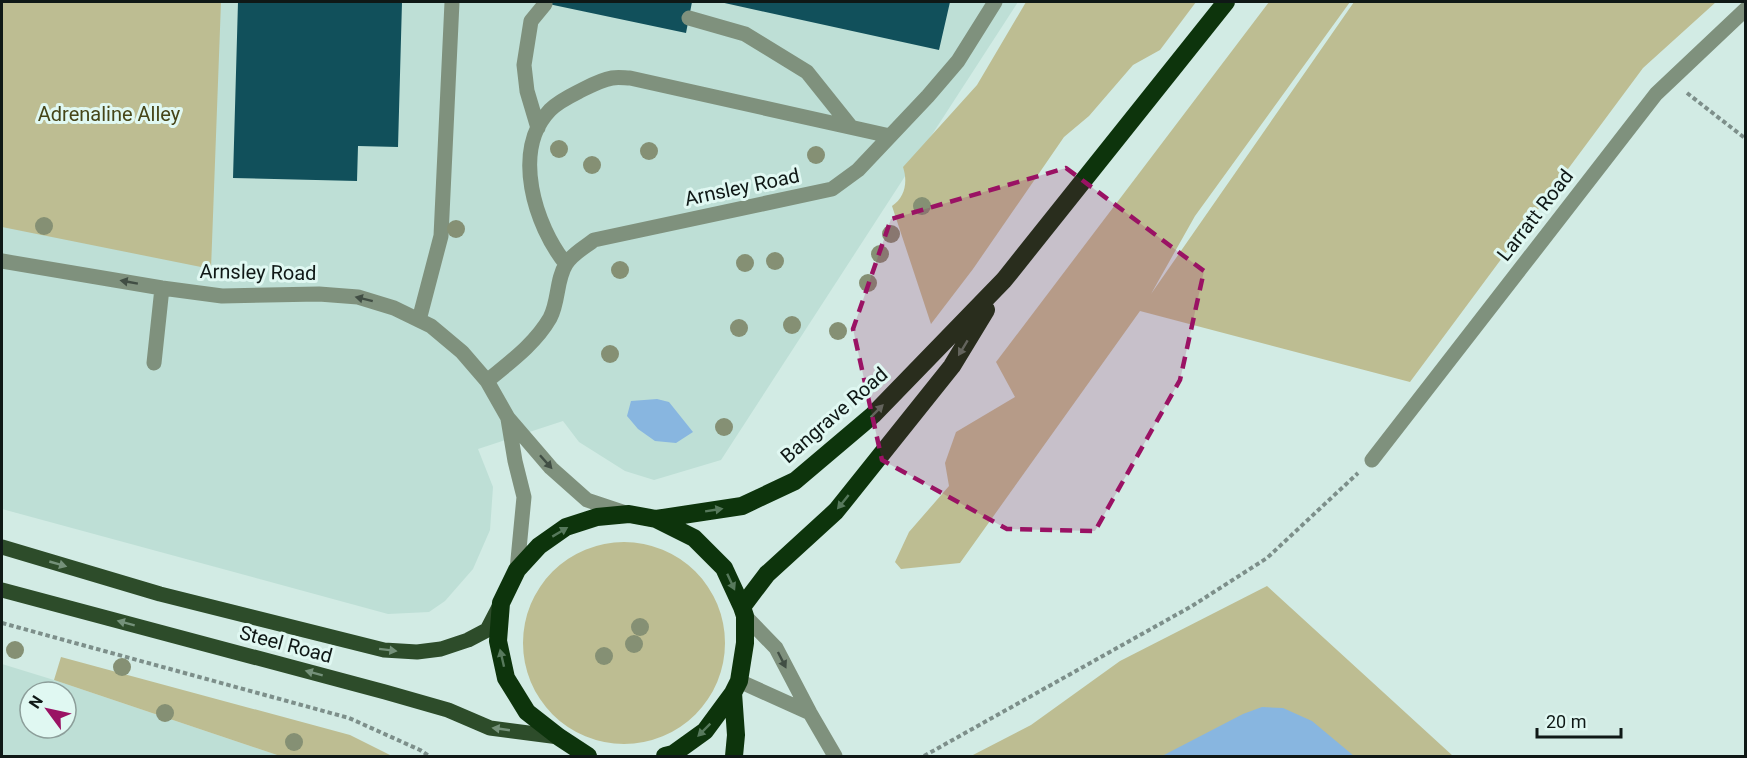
<svg xmlns="http://www.w3.org/2000/svg" width="1747" height="758" font-family="Roboto,sans-serif">
<style>
.built{fill:#bedfd6;fill-rule:evenodd}
.green{fill:#bdbd92}
.water{fill:#88b6e0}
.building{fill:#11505b}
.lines{fill:none;stroke-linecap:round;stroke-linejoin:round}
.path{stroke:#7d8f8a;stroke-width:4;stroke-dasharray:4.5 3;stroke-linecap:butt}
.minor{stroke:#7f917d;stroke-width:15}
.major{stroke:#2d4c2a;stroke-width:15}
.highway{stroke:#0d340c;stroke-width:18}
.tree{fill:#859074}
.oneway{fill:#414e44}
.oneway2{fill:#57795c}
.oneway3{fill:#75917a}
.marked{fill:#9a1264;fill-opacity:0.2;stroke:#9a1264;stroke-width:4.5;stroke-dasharray:12 8;stroke-linejoin:round}
.labels{text-anchor:middle;dominant-baseline:central;stroke-width:6;stroke-linejoin:round;paint-order:stroke}
.park-label{font-size:20px;fill:#464518;stroke:#e0f8f2}
.street-label{font-size:20px;fill:#0f1816;stroke:#e0f8f2}
</style>
<rect width="100%" height="100%" fill="#d2ebe4"/>
<path class="built" d="M 2,2 L 1018,2 L 721,460 L 654,480 L 625,471 L 579,442 L 563,421 L 478,449 L 493,487 L 490,530 L 473,569 L 445,601 L 429,612 L 388,614 L 2,509 Z
M 2,664 L 54,680 L 280,756 L 2,756 ZM 30,692 L 66,692 L 66,728 L 30,728 Z"/>
<path class="green" d="M 2,2 L 221,2 L 211,269 L 2,227 Z
M 1026,2 L 1196,2 L 1160,50 L 1133,65 L 1089,116 L 1064,137 L 973,269 L 931,324 L 892,206 C 905,197 908,182 903,167 L 977,85 Z
M 1269,2 L 1350,2 L 1195,216 L 1151,294 L 1354,2 L 1716,2 L 1643,68 L 1410,382 L 1140,311 L 960,563 L 901,569 L 895,562 L 909,532 L 949,486 L 945,463 L 956,432 L 1015,397 L 996,362 Z
M523 643a101 101 0 1 1 202 0a101 101 0 1 1-202 0Z
M 1267,586 L 1453,756 L 971,756 L 1031,725 L 1120,661 Z
M 61,657 L 350,735 L 392,756 L 280,756 L 54,680 Z"/>
<path class="water" d="M 657,399 L 669,402 L 693,432 L 676,443 L 655,441 L 638,429 L 627,416 L 631,401 Z
M 1262,707 L 1283,708 L 1312,721 L 1354,756 L 1162,756 L 1243,714 Z"/>
<path class="building" d="M 238,2 L 402,2 L 398,147 L 358,146 L 357,181 L 233,178 Z
M 539,2 L 692,2 L 686,33 Z
M 720,2 L 950,2 L 939,50 Z"/>
<g class="lines">
<path class="path" d="M 1687,93 L 1746,139
M 2,623 L 349,718 L 420,750 L 429,756
M 924,756 L 1192,606 L 1267,558 L 1358,473"/>
<path class="minor" d="M 689,18 L 745,34 L 807,72 L 851,127
M 538,128 L 527,91 L 524,65 L 531,21 L 545,4
M 2,261 L 162,288 L 222,296 L 319,294 L 358,297 L 394,308 L 431,326 L 462,352 L 487,381 L 508,418 L 551,468 L 587,500 L 626,513
M 566,264 C 535,226 511,150 550,110 C 558,102 568,97 578,92 C 588,87 600,80 612,78 C 618,77 625,78 630,78 L 890,136
M 419,320 L 441,236 L 452,2
M 154,363 L 162,288
M 487,381 C 510,362 535,344 550,318 C 559,301 556,280 566,264 C 572,254 585,247 594,240 L 832,189 L 858,170 L 928,96 L 958,61 L 995,2
M 508,419 L 515,461 L 524,497 L 517,570
M 1372,460 L 1656,94 L 1746,9
M 745,616 L 776,648 L 810,713 L 835,756
M 739,681 L 810,713"/>
<path class="major" d="M 2,547 L 160,594 L 384,650 L 417,652 L 441,649 L 468,640 L 487,630 L 500,605
M 2,590 L 385,692 L 448,710 L 490,728 L 559,737"/>
<path class="highway" d="M 656,519 L 742,506 L 795,481 L 873,415 L 1004,280 L 1226,2
M 742,607 L 767,574 L 836,511 L 952,366 L 986,310
M 733,693 L 736,735 L 734,756
M 588,756 L 559,737 L 527,712 L 506,678 L 498,641 L 501,603 L 517,570 L 539,546 L 566,527 L 597,517 L 629,514 L 656,519 L 694,538 L 724,568 L 742,607 L 745,616 L 745,643 L 739,681 L 733,693 L 705,731 L 673,754 L 665,756"/>
</g>
<g class="tree">
<circle cx="559" cy="149" r="9"/>
<circle cx="649" cy="151" r="9"/>
<circle cx="816" cy="155" r="9"/>
<circle cx="592" cy="165" r="9"/>
<circle cx="922" cy="206" r="9"/>
<circle cx="44" cy="226" r="9"/>
<circle cx="456" cy="229" r="9"/>
<circle cx="891" cy="234" r="9"/>
<circle cx="880" cy="254" r="9"/>
<circle cx="775" cy="261" r="9"/>
<circle cx="745" cy="263" r="9"/>
<circle cx="620" cy="270" r="9"/>
<circle cx="868" cy="283" r="9"/>
<circle cx="792" cy="325" r="9"/>
<circle cx="739" cy="328" r="9"/>
<circle cx="838" cy="331" r="9"/>
<circle cx="610" cy="354" r="9"/>
<circle cx="724" cy="427" r="9"/>
<circle cx="640" cy="627" r="9"/>
<circle cx="634" cy="644" r="9"/>
<circle cx="15" cy="650" r="9"/>
<circle cx="604" cy="656" r="9"/>
<circle cx="122" cy="667" r="9"/>
<circle cx="165" cy="713" r="9"/>
<circle cx="294" cy="742" r="9"/>
</g>
<defs><path id="oneway-solid" d="M-6-.8H1V-3.2L6.5 0L1 3.2V.8H-6Z" transform="scale(1.5)"/></defs>
<g class="oneway">
<use href="#oneway-solid" transform="translate(129 282) rotate(-170)"/>
<use href="#oneway-solid" transform="translate(364 299) rotate(-166)"/>
<use href="#oneway-solid" transform="translate(546 462) rotate(48)"/>
<use href="#oneway-solid" transform="translate(782 660) rotate(63)"/>
</g>
<g class="oneway2">
<use href="#oneway-solid" transform="translate(963 348) rotate(121)"/>
<use href="#oneway-solid" transform="translate(877 411) rotate(-45)"/>
<use href="#oneway-solid" transform="translate(843 502) rotate(129)"/>
<use href="#oneway-solid" transform="translate(714 510) rotate(-9)"/>
<use href="#oneway-solid" transform="translate(560 532) rotate(-31)"/>
<use href="#oneway-solid" transform="translate(731 582) rotate(65)"/>
<use href="#oneway-solid" transform="translate(502 658) rotate(-103)"/>
<use href="#oneway-solid" transform="translate(704 730) rotate(135)"/>
</g>
<g class="oneway3">
<use href="#oneway-solid" transform="translate(58 564) rotate(16)"/>
<use href="#oneway-solid" transform="translate(126 623) rotate(-165)"/>
<use href="#oneway-solid" transform="translate(388 650) rotate(7)"/>
<use href="#oneway-solid" transform="translate(314 673) rotate(-165)"/>
<use href="#oneway-solid" transform="translate(501 729) rotate(-172)"/>
</g>
<path class="marked" d="M 1066,168 L 1204,271 L 1180,380 L 1095,531 L 1007,529 L 882,460 L 853,329 L 891,219 Z"/>
<g class="labels">
<g class="park-label">
<text x="109" y="114">Adrenaline Alley</text>
</g>
<g class="street-label">
<text transform="translate(742 187) rotate(-12)">Arnsley Road</text>
<text transform="translate(1535 215) rotate(-52)">Larratt Road</text>
<text transform="translate(258 272) rotate(1)">Arnsley Road</text>
<text transform="translate(834 415) rotate(-41)">Bangrave Road</text>
<text transform="translate(286 644) rotate(15)">Steel Road</text>
</g>
</g>
<rect width="1747" height="758" fill="none" stroke="#0f1816" stroke-width="6"/>
<g transform="translate(48 710) rotate(303)"><circle r="28" fill="#e0f8f2" stroke="#8c9e9a" stroke-width="1.5"/>
<path d="M0-4.5L10 22L0 15L-10 22Z" fill="#9a1264"/>
<text y="-9" font-size="16" font-weight="bold" text-anchor="middle" fill="#0f1816">N</text>
</g>
<path d="M1537 728v9h84v-9" fill="none" stroke="#0f1816" stroke-width="3"/>
<text x="1546" y="728" font-size="18" fill="#0f1816" stroke="#e0f8f2" stroke-width="4.5" paint-order="stroke">20 m</text>
</svg>
